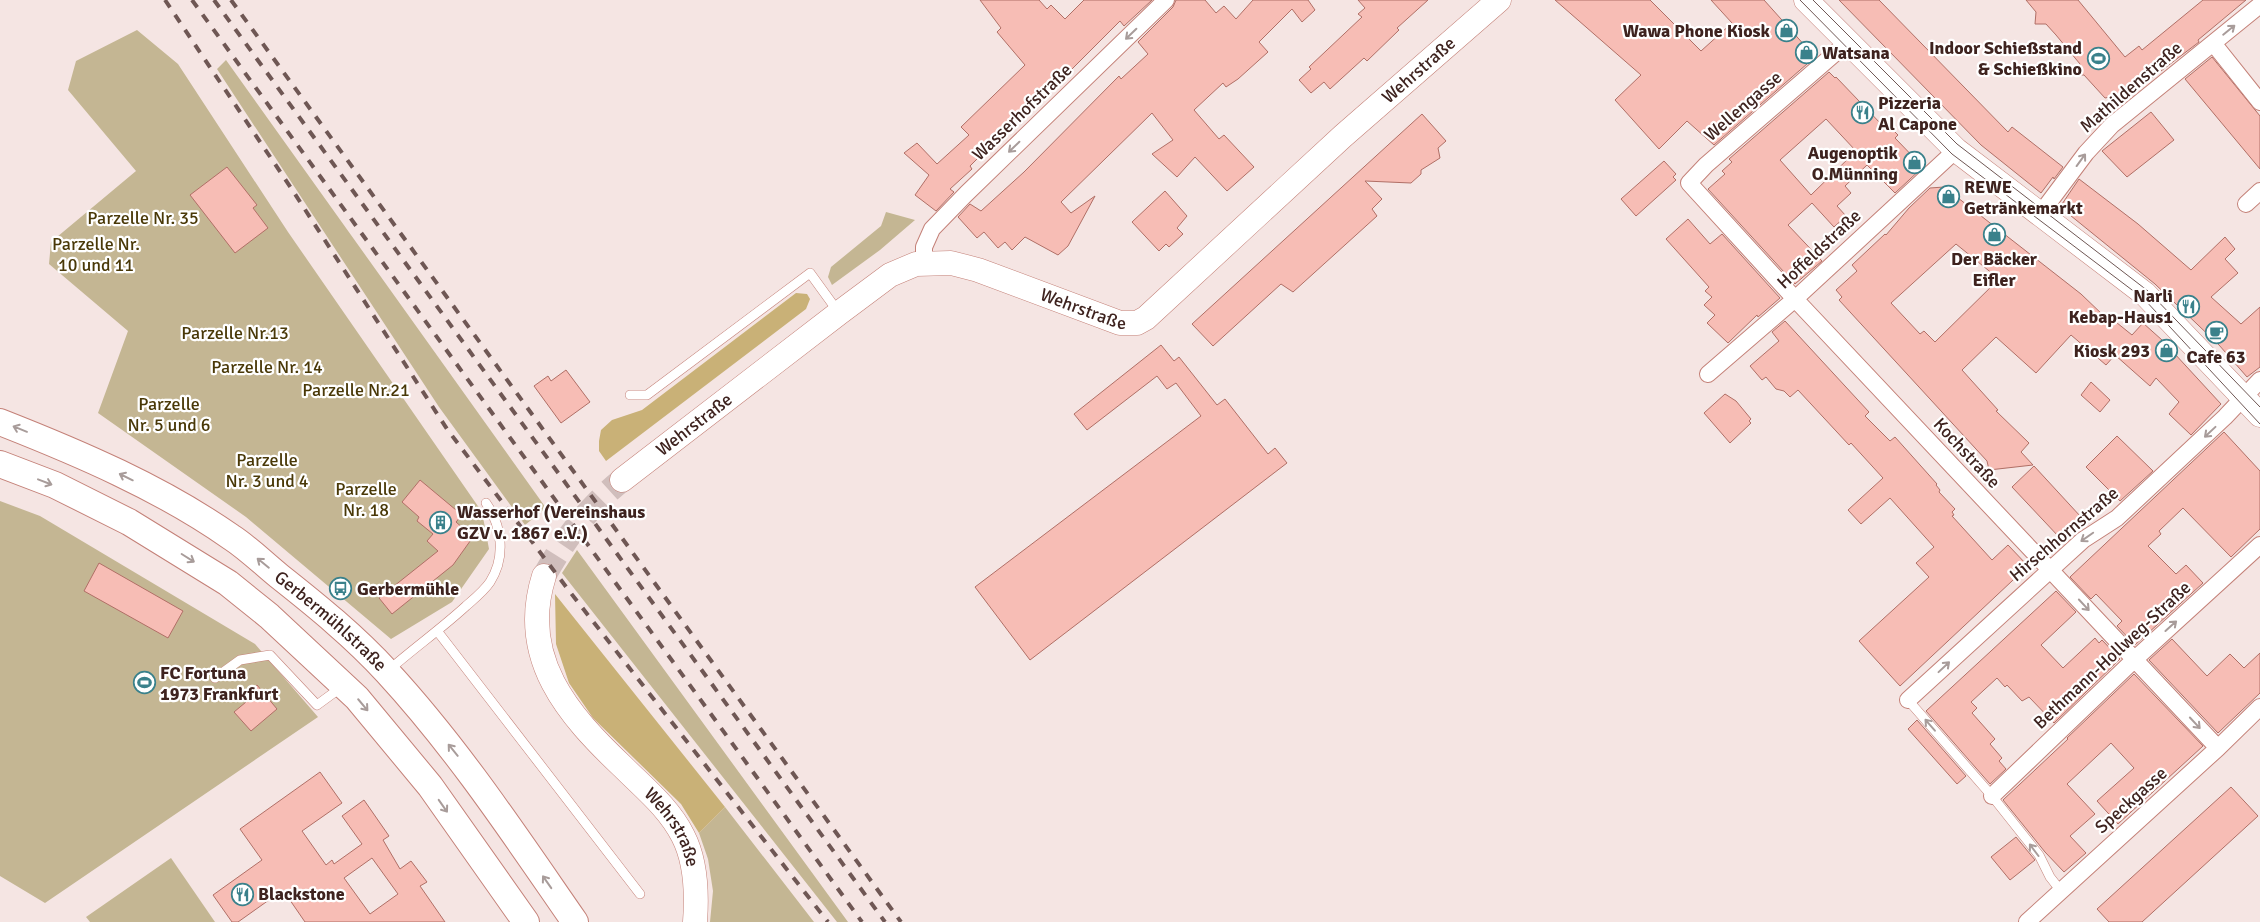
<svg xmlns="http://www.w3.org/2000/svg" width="2260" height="922" font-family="Signika,sans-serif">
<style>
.green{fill:#c4b693}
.forest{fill:#c9b177}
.building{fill:#f7bdb5;stroke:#b06f66;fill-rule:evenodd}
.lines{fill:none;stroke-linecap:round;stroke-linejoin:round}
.secondary-tunnel{stroke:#d0bebc;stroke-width:24;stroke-dasharray:24 12;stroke-linecap:butt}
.lane-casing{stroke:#c48178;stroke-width:10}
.street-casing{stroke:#c48178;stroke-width:18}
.secondary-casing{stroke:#c48178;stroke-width:25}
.primary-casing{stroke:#c48178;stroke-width:28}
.lane{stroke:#fff;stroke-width:9}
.street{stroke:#fff;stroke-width:16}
.secondary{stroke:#fff;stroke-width:24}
.primary{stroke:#fff;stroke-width:26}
.tram{stroke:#6f5754;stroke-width:1}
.rail{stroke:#6f5754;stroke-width:4;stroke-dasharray:9 9;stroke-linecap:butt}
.oneway{stroke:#a89c9a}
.labels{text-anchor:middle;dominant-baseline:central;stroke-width:4.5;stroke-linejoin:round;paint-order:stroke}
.poi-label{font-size:18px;font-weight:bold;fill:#3e231f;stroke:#fff;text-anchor:start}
.street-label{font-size:18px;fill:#3e231f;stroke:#fff}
.park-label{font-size:18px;fill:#493807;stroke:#fff}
</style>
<rect width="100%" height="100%" fill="#f5e5e3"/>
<path class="green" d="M 137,30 L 178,64 L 288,232 L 482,512 L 489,549 L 452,602 L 391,639 L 246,517 L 98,413 L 128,331 L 49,264 L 51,242 L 136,171 L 68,90 L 76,61 Z
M 226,60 L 546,508 L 525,525 L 439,407 L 217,69 Z
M 886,212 L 915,220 L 880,250 L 832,285 L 828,277 L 831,267 L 881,226 Z
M 0,501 L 40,516 L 255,644 L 318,717 L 45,903 L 0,876 Z
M 577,550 L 848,922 L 837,922 L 562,573 Z
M 725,807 L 814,922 L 710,922 L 713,891 L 708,859 L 699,833 Z
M 171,858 L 215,922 L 90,922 L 86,917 Z"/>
<path class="forest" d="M 796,293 L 807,294 L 810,299 L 806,309 L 606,461 L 599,451 L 599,441 L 601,430 L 612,420 L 642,410 Z
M 555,594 L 725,807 L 699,833 L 681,804 L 593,718 L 569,683 L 556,644 Z"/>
<path class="building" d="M 980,0 L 1039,0 L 1047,9 L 1051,5 L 1065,19 L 1084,0 L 1152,0 L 1124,26 L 1120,21 L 1016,125 L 1013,123 L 970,166 L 972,169 L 950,189 L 954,192 L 936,211 L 915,195 L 929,175 L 904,153 L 917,143 L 937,164 L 969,135 L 961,127 L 1025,65 L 997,32 L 1001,28 Z
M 1176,0 L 1205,0 L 1216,13 L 1224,6 L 1236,19 L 1253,0 L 1308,0 L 1315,10 L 1302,22 L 1292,9 L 1259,42 L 1268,52 L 1238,79 L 1226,87 L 1223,83 L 1194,110 L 1219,139 L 1224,135 L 1254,167 L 1227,191 L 1195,157 L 1177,177 L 1152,154 L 1173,140 L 1152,113 L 1061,202 L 1071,213 L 1095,196 L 1068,246 L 1058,255 L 1025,237 L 1012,250 L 1005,242 L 998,248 L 984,232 L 977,238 L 958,217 L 970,204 L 981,211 L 1024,172 L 1119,76 L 1121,79 L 1148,54 L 1138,42 L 1173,7 Z
M 1358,0 L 1428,0 L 1397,28 L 1399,30 L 1367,61 L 1364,58 L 1330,89 L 1324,82 L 1311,93 L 1299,80 L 1311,69 L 1309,67 L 1362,17 L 1358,14 L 1365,8 Z
M 1555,0 L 1650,0 L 1701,51 L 1732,23 L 1711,0 L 1764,0 L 1815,57 L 1714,145 L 1687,121 L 1659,149 L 1615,100 L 1641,75 Z
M 1839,0 L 1879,0 L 2008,132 L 2012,127 L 2063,167 L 2054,179 L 2053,177 L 2041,193 L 1981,145 Z
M 2026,0 L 2078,0 L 2125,57 L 2139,46 L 2142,50 L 2203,0 L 2246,0 L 2198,40 L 2199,42 L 2136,90 L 2130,83 L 2115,96 L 2105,98 L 2084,75 L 2078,75 L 2080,64 L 2056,35 L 2046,24 L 2035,24 L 2036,12 Z
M 2212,57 L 2260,116 L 2260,169 L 2185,79 Z
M 1829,72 L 1835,78 L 1836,77 L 1882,125 L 1885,122 L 1898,135 L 1895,138 L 1923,167 L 1895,193 L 1867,165 L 1845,186 L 1851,193 L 1837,206 L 1846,216 L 1834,227 L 1812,203 L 1788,225 L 1822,261 L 1795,284 L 1708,189 L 1725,174 L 1722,171 L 1732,162 L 1729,159 ZM 1826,119 L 1856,151 L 1811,195 L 1780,160 Z
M 2151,112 L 2174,140 L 2127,177 L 2102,151 Z
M 1422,114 L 1446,141 L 1438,148 L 1440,158 L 1421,170 L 1421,174 L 1411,183 L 1365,181 L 1382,199 L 1372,209 L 1377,216 L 1293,292 L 1281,284 L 1213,346 L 1192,324 Z
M 1664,161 L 1676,174 L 1673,177 L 1676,180 L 1636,216 L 1621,199 Z
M 227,167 L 257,205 L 253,208 L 268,228 L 235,253 L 190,195 Z
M 2079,179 L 2138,224 L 2191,270 L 2225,237 L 2235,249 L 2225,259 L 2238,273 L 2211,297 L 2241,324 L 2260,307 L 2260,367 L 2247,377 L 2219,345 L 2155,284 L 2060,207 Z
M 1944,187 L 2081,294 L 2104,316 L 2106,314 L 2132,335 L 2143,323 L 2162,340 L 2221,404 L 2191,435 L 2169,414 L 2179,402 L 2156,378 L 2150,386 L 2115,355 L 2106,365 L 2071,335 L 2036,373 L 1996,337 L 1962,370 L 1998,410 L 1996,411 L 2029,443 L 2021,452 L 2033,465 L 1989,470 L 1987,461 L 1839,300 L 1842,297 L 1836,290 L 1857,271 L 1852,265 L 1885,234 L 1886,235 L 1909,208 L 1930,188 ZM 1956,244 L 1999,279 L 1935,342 L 1924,331 L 1920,334 L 1891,303 Z
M 1165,191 L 1187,216 L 1177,228 L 1183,234 L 1169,247 L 1166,244 L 1159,251 L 1132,222 Z
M 1688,219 L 1710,244 L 1722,234 L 1780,298 L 1758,317 L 1757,315 L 1728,343 L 1707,323 L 1715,315 L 1704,305 L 1712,297 L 1705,291 L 1709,287 L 1666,239 Z
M 1785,321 L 1869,412 L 1865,416 L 1890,441 L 1895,437 L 1937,484 L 1936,485 L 1940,490 L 1939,492 L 1955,509 L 1952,512 L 1954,515 L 1952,516 L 1992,560 L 2008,545 L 2028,566 L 1900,686 L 1859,641 L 1929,577 L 1916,563 L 1934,547 L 1890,498 L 1861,524 L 1848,510 L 1883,478 L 1851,443 L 1849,445 L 1798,390 L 1790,397 L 1784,391 L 1776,389 L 1766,377 L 1762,380 L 1750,366 L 1779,341 L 1772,332 Z
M 1161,345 L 1174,361 L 1179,357 L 1217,405 L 1225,399 L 1268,454 L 1275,448 L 1287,463 L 1030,660 L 975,587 L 1201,416 L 1176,383 L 1167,389 L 1157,376 L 1087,430 L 1074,414 Z
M 566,370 L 590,402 L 561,423 L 534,386 L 548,376 L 551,381 Z
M 2091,382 L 2110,400 L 2100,412 L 2081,395 Z
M 1725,394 L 1736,401 L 1751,419 L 1749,421 L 1751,423 L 1730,443 L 1704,413 Z
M 2224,432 L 2260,471 L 2260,529 L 2231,557 L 2183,508 L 2159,531 L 2161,534 L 2148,546 L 2176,574 L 2186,565 L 2203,583 L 2135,645 L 2117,626 L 2122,621 L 2096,594 L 2091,599 L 2070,577 Z
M 2117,436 L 2153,471 L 2120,501 L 2086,467 Z
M 2034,466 L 2081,517 L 2059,537 L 2012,487 Z
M 420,480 L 462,515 L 456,522 L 473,537 L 453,565 L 392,614 L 379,598 L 438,551 L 427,541 L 433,534 L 417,521 L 419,517 L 402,502 Z
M 99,563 L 183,611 L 168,638 L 84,591 Z
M 2056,591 L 2076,612 L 2041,645 L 2063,668 L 2095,638 L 2099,643 L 2102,640 L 2120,659 L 2054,723 L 2029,697 L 2022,701 L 2007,685 L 2005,687 L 1997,678 L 1971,702 L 1977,708 L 1972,713 L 1995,739 L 1990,744 L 2002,758 L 1999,761 L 2006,769 L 1990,784 L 1926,711 Z
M 2172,639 L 2207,676 L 2230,654 L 2244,668 L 2260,653 L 2260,693 L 2218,733 L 2149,660 Z
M 2134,674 L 2203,746 L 2118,824 L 2097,801 L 2134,768 L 2111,743 L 2067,784 L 2095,814 L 2070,836 L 2086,853 L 2064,872 L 2045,852 L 2003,800 L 2068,739 L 2067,738 Z
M 257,685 L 277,709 L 251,731 L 234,712 L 246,702 L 242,697 Z
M 1917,720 L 1966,776 L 1957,784 L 1908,729 Z
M 320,772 L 342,803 L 302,831 L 326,865 L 332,860 L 334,864 L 362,844 L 342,816 L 364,800 L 389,836 L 383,840 L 400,869 L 411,861 L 427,882 L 420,886 L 445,922 L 305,922 L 283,890 L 238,922 L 232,922 L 213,895 L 262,860 L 240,829 ZM 372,858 L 398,894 L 370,914 L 344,878 Z
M 2231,787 L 2258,816 L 2142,922 L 2109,922 L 2097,909 Z
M 2016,837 L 2035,860 L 2010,880 L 1991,857 Z"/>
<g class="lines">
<path class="secondary-tunnel" d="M 544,576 C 565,539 588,507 622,480"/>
<defs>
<path id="lane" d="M 630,395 L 647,395 L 810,273 L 839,313
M 438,632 L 640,894
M 389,670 C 414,648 441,629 466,606 C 474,599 484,591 490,582 C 506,557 502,526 486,503
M 215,678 L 240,660 L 270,655 L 317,705 L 343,686
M 1908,700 L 1992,796 L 2039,855 L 2050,877 L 2061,891"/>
<path id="street" d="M 1848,42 L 1706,165 L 1689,183 L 1795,299 L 2218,748
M 2213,43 L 2260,102
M 2246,204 L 2260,191
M 2041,213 L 2086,153 L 2112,125 L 2260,5
M 924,263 L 924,247 L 932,229 L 966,194 L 1166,0
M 1708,374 L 1795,299 L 1956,150
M 1908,700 L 2083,540 L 2117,518 L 2225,417 L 2260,380
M 1992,796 L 2135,659 L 2260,545
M 2027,922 L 2218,748 L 2260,707"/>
<g id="secondary">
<path d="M 1806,0 L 1956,150 L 2145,294 L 2260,415"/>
<path id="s1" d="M 622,480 L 839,313 L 890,275 L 916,264 L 951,263 L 978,270 L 1120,323 L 1137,323 L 1146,318 L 1343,136 L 1499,0"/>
<path id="s2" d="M 544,576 C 518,658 568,715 623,767 C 645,789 669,808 683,836 C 696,861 697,895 695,922"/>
</g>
<g id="primary">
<path id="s3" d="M 0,422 C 79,453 161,488 231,537 C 248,548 263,563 279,576 C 317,606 355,637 387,672 C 458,749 516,837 575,922"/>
<path d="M 0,464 L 55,485 L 129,522 L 228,583 L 269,616 L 357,698 L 430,786 L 526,922"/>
</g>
</defs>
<use href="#lane" class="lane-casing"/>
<use href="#street" class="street-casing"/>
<use href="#secondary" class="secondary-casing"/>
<use href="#primary" class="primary-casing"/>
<use href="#lane" class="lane"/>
<use href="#street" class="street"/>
<use href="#secondary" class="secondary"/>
<use href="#primary" class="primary"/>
<path class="tram" d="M 1800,0 L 1952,154 L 2144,299 L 2260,424
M 1813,0 L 1957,144 L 2148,291 L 2260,407"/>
<path class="rail" d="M 165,0 L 293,191 L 447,429 L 570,592 L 828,922
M 192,0 L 862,922
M 214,0 L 885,922
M 231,0 L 901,922"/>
</g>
<defs><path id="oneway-shaft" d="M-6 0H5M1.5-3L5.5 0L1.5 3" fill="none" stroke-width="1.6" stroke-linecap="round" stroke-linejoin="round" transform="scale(1.25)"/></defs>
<g class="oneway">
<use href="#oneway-shaft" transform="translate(2229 30) rotate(-39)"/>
<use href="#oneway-shaft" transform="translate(1131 34) rotate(136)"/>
<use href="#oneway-shaft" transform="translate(1014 147) rotate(136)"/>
<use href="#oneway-shaft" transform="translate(2081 160) rotate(-54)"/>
<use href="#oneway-shaft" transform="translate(20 429) rotate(-158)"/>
<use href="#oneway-shaft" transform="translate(2210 432) rotate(137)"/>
<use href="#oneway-shaft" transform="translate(126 477) rotate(-154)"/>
<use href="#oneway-shaft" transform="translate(45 482) rotate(21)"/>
<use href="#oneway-shaft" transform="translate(2087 537) rotate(145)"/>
<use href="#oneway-shaft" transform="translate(188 558) rotate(32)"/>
<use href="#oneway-shaft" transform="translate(263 563) rotate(-141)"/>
<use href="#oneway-shaft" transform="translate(2084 605) rotate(47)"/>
<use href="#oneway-shaft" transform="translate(2171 626) rotate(-42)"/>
<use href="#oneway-shaft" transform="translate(1944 667) rotate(-43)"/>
<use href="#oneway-shaft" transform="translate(363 705) rotate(50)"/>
<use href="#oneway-shaft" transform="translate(2195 723) rotate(47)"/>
<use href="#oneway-shaft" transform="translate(1930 725) rotate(-131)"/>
<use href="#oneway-shaft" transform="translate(453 750) rotate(-129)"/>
<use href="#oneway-shaft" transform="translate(443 806) rotate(55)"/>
<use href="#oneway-shaft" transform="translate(2034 850) rotate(-127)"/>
<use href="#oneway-shaft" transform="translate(547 882) rotate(-125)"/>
</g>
<defs>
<symbol id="shop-ring" viewBox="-11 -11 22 22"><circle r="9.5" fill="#fff" stroke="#3a818b" stroke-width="1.5"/><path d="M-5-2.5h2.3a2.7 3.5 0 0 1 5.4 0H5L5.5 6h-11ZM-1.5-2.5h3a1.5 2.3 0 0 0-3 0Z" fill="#3a818b"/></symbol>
<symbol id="stadium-ring" viewBox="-11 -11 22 22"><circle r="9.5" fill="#fff" stroke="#3a818b" stroke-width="1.5"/><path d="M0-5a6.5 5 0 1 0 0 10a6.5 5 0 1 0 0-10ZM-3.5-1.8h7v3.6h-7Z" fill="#3a818b"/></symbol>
<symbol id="restaurant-ring" viewBox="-11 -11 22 22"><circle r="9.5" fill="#fff" stroke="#3a818b" stroke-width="1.5"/><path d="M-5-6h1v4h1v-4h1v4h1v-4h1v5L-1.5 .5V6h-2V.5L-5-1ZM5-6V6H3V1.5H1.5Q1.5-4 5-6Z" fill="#3a818b"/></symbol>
<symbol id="cafe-ring" viewBox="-11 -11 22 22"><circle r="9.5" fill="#fff" stroke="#3a818b" stroke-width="1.5"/><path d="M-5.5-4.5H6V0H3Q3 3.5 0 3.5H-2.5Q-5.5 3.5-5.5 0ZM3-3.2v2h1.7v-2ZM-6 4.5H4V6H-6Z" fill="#3a818b"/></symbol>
<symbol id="building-ring" viewBox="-11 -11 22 22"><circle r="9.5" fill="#fff" stroke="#3a818b" stroke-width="1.5"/><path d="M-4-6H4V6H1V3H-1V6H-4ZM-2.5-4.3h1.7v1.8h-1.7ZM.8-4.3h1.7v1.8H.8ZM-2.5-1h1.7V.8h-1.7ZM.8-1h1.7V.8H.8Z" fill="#3a818b"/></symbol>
<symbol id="bus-ring" viewBox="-11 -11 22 22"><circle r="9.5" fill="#fff" stroke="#3a818b" stroke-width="1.5"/><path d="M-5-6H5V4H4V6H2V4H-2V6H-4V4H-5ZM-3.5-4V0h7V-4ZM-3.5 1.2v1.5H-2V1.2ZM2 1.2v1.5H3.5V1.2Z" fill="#3a818b"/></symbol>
</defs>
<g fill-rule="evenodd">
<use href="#shop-ring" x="1774" y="18" width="25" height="25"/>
<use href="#shop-ring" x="1794" y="40" width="25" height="25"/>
<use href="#stadium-ring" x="2086" y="46" width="25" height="25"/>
<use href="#restaurant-ring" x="1850" y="100" width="25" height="25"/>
<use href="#shop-ring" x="1902" y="150" width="25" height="25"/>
<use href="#shop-ring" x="1936" y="184" width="25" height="25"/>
<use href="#shop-ring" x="1982" y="222" width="25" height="25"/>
<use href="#restaurant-ring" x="2176" y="294" width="25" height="25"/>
<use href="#cafe-ring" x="2204" y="320" width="25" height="25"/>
<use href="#shop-ring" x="2154" y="338" width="25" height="25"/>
<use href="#building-ring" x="428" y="510" width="25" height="25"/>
<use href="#bus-ring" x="328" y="576" width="25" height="25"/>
<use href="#stadium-ring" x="132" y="670" width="25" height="25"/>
<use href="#restaurant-ring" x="230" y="882" width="25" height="25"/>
</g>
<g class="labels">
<g class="poi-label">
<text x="1770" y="31" text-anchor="end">Wawa Phone Kiosk</text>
<text x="2082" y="48" text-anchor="end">Indoor Schießstand<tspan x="2082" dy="21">&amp; Schießkino</tspan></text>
<text x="1822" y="53">Watsana</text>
<text x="1878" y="103">Pizzeria<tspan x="1878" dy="21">Al Capone</tspan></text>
<text x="1898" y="153" text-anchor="end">Augenoptik<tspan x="1898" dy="21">O.Münning</tspan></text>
<text x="1964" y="187">REWE<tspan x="1964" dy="21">Getränkemarkt</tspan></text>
<text x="1994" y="259" text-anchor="middle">Der Bäcker<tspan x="1994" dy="21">Eifler</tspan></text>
<text x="2173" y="296" text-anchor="end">Narli<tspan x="2173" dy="21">Kebap-Haus1</tspan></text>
<text x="2150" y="351" text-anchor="end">Kiosk 293</text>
<text x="2216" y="357" text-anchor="middle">Cafe 63</text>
<text x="457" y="512">Wasserhof (Vereinshaus<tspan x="457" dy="21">GZV v. 1867 e.V.)</tspan></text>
<text x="357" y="589">Gerbermühle</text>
<text x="160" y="673">FC Fortuna<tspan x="160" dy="21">1973 Frankfurt</tspan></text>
<text x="258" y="894">Blackstone</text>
</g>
<g class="street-label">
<text stroke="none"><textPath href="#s1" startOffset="976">Wehrstraße</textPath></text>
<text transform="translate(2131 87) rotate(-41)">Mathildenstraße</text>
<text transform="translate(1743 106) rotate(-41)">Wellengasse</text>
<text transform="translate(1022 112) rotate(-44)">Wasserhofstraße</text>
<text transform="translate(1819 249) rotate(-43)">Hoffeldstraße</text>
<text stroke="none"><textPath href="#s1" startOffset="541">Wehrstraße</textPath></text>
<text stroke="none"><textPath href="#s1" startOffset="91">Wehrstraße</textPath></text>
<text transform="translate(1967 453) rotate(47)">Kochstraße</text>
<text transform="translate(2064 534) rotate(-40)">Hirschhornstraße</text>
<text stroke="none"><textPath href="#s3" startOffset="389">Gerbermühlstraße</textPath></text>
<text transform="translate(2112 655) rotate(-43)">Bethmann-Hollweg-Straße</text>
<text transform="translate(2131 800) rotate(-42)">Speckgasse</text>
<text stroke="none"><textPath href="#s2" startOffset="299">Wehrstraße</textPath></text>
</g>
<g class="park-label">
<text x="143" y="218">Parzelle Nr. 35</text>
<text x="96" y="244">Parzelle Nr.<tspan x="96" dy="21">10 und 11</tspan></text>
<text x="235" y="333">Parzelle Nr.13</text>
<text x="267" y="367">Parzelle Nr. 14</text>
<text x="356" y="390">Parzelle Nr.21</text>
<text x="169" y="404">Parzelle<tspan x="169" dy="21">Nr. 5 und 6</tspan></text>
<text x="267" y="460">Parzelle<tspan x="267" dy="21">Nr. 3 und 4</tspan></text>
<text x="366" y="489">Parzelle<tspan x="366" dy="21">Nr. 18</tspan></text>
</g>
</g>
</svg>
